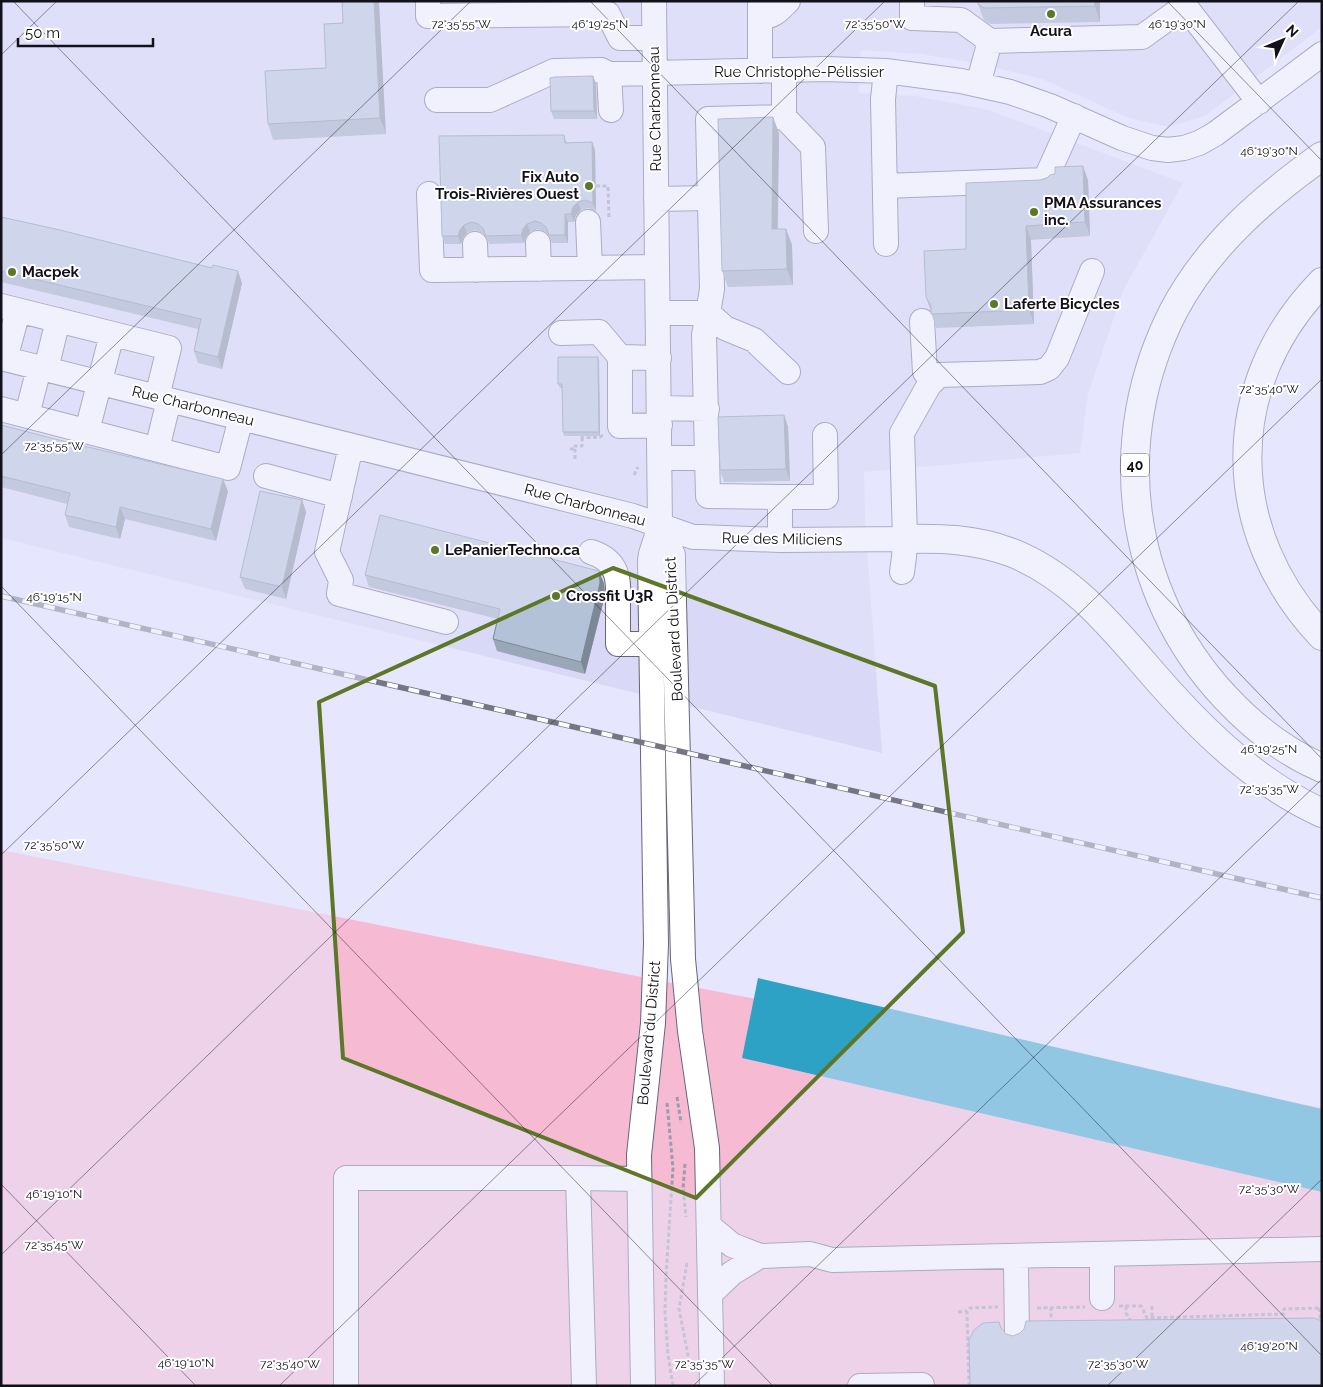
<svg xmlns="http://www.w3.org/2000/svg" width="1323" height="1387" font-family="Raleway,sans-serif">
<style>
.built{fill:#d9d8f7}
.green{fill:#f6bbd3}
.water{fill:#2da2c5}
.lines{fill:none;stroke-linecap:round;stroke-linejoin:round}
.minor-casing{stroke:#66657a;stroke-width:26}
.highway-casing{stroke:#66657a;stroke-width:30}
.path{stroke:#9b9bad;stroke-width:3;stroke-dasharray:4 2.5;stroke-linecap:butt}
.minor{stroke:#fff;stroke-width:24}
.highway{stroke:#fff;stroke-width:28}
.rail-casing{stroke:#757584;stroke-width:5.5}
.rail{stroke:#fff;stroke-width:4;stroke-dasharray:11;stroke-linecap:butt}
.wall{fill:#9aa7b8}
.shaded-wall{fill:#7d8896}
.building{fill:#b3c2d6;stroke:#7d8896}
.marked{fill:none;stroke:#5d7628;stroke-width:4;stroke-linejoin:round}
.ticks{fill:none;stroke:#121119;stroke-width:1;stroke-opacity:0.45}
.poi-dot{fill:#5d7628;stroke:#fff;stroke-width:2}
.labels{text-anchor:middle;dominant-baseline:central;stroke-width:4;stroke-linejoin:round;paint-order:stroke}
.shield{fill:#fff;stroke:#59585e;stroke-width:1}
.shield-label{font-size:14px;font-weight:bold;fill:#121119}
.poi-label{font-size:15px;font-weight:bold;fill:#121119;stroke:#fff;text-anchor:start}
.street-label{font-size:15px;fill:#121119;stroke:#fff}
.ticks-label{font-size:12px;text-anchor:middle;fill:#121119;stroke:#fff;stroke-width:4;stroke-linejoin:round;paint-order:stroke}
</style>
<rect width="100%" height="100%" fill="#e6e6fe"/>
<path class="built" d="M 1,1 L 1322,1 L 1322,27 L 1205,116 L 1168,127 L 1129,118 L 1042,79 L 976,63 L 921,54 L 861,50 L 859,93 L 915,96 L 989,110 L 1183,183 L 1123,291 L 1088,394 L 1080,453 L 864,472 L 865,521 L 882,753 L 1,538 Z"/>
<path class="green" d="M 1,850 L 626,974 L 1322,1108 L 1322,1386 L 1,1386 Z"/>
<path class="water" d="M 758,978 L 1322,1109 L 1322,1192 L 742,1058 Z"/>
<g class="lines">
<defs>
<path id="minor" d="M 428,1 L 428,16 L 608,14 L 620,38 L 654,38
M 912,1 L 912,18 L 961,20 L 990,41
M 760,17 C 774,17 779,10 788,1
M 760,71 L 760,1
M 978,85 L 990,41 L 1142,37 L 1185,6 L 1259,102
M 437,100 L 490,100 L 554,71 L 601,70 L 609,74
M 611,110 L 609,74 L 825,69 L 886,71 L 961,81 L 1010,92 L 1050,106 L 1122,138 L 1152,148 L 1168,150 L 1184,148 L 1199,143 L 1215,134 L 1322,54
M 784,117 L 813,147 L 816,231
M 885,186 L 1045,180 L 1074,116
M 429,194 L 432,270 L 657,267
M 656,199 L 710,198
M 588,222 L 590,268
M 538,243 L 539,269
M 475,244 L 476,270
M 886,244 L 883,99 L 886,71
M 1,306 L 169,348 L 157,397
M 658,313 L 708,313 L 712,289 L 708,119 L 784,117 L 784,70
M 708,313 L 704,335 L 708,496 L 780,497 L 780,540
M 708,313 L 725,328 L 754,340 L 788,372
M 922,321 L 925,372 L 932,381
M 561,333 L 599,332 L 620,357
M 1,358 L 633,516 L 693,537 L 700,537 L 780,540 L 905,539
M 659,358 L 620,357 L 620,426 L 660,425
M 5,359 L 18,311
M 46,369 L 58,320
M 659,408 L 707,409
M 1,409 L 228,468 L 241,418
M 27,415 L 39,368
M 87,431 L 112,334
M 351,446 L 327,552 L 341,580 L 339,594 L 446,622
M 157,449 L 169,400
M 660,458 L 707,458
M 266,476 L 340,496
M 780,497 L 826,497 L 825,435
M 660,526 L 673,555 L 673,562 L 683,959 L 690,1031 L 707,1148 L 712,1386
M 591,552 C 619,561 619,579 618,605 C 618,618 618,631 618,644 L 651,644
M 902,572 L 904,557 L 905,539 L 902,433 L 929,385 L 939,375 L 1040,372 L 1049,368 L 1057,358 L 1092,271
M 578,1178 L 639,1179
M 709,1226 L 732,1245 L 760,1256 L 810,1254 L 832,1260 L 1322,1249
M 1102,1254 L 1102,1298
M 711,1293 L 732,1273 L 760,1256
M 1017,1334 L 1016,1266 L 1020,1256
M 346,1386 L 346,1178 L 578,1178 L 584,1386
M 643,1386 L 639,1155 L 653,1023 L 656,944 L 650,560 L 651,554 L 660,526 L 654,1
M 860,1386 L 922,1385"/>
<path id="highway" d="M 1322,156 C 1263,198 1208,246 1174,310 C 1108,438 1126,591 1225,697 C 1252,726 1285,752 1322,768
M 1322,282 C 1221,385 1224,533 1322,636
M 905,539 C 941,538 975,539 1010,552 C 1078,578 1121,639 1168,691 C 1212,740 1261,785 1322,813"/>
</defs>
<use href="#minor" class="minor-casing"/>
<use href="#highway" class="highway-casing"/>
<path class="path" d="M 596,186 L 608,186 L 609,218
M 582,436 L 582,438 L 600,437 L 603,435
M 570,449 L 575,449 L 575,446 L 582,446 L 582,438
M 575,459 L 575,449
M 634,475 L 638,467
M 677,1097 L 681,1123
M 667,1103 L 673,1168 L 666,1276 L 665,1313 L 668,1355 L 673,1386
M 685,1164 L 683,1189 L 686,1217
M 687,1263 L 679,1309 L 689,1360
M 1119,1306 L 1141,1306 L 1147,1318 L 1284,1314 L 1284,1309 L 1322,1308
M 1126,1306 L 1126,1313 L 1131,1322
M 1152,1306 L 1152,1318
M 1051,1307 L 1051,1325
M 1037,1308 L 1085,1307
M 1319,1308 L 1322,1331
M 958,1312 L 967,1311
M 969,1386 L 967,1311 L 970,1308 L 998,1307"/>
<use href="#minor" class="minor"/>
<use href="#highway" class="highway"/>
<defs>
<path id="rail" d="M 1,596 L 1322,898"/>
</defs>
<use href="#rail" class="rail-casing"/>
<use href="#rail" class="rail"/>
</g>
<path class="wall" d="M 342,1 L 386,134 L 273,140 L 268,124 L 326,68 L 343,23 Z
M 978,1 L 1100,1 L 1100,22 L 990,24 L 984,20 L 978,4 Z
M 593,76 L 596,84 L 597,119 L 554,119 L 551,111 Z
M 779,133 L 778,229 L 786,229 L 792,245 L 793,285 L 728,287 L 722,271 Z
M 564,135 L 567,143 L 592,142 L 595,150 L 596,211 L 588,208 L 581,210 L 576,215 L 574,222 L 568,222 L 568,243 L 552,243 L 549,235 L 544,231 L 538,229 L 530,232 L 526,237 L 524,243 L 489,244 L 486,236 L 481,232 L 475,230 L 467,233 L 463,238 L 461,244 L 445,244 L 442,236 Z
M 1055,174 L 1088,180 L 1090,236 L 1031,240 L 1034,324 L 936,328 L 926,297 L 966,249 L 1040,180 Z
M 1,217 L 242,283 L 222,369 L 198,363 L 194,351 L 198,329 L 1,282 Z
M 599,361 L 600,436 L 564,436 L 563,432 L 562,388 L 560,388 L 558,384 Z
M 784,415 L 788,427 L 790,481 L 724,482 L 720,470 Z
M 1,425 L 228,491 L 216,541 L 125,519 L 120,539 L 69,527 L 65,515 L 67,504 L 1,487 Z
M 302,500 L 306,512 L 286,599 L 245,589 L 240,577 Z
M 365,575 L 604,583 L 605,595 L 585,674 L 497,651 L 493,639 L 498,619 L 369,587 Z"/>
<path class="shaded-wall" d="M 374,1 L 379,1 L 386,134 L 380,118 Z
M 1094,1 L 1100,1 L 1100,22 L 1095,6 Z
M 593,76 L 596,84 L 597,119 L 594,111 Z
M 773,117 L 779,133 L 777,245 L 772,229 Z
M 592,142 L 595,150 L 596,211 L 593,203 Z
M 1083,166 L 1088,180 L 1090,236 L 1085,222 Z
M 578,202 L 581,210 L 576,215 L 574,222 L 571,214 L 573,207 Z
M 565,214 L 568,222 L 568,243 L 565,235 Z
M 527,224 L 530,232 L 526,237 L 524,243 L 521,235 L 523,229 Z
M 464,225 L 467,233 L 463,238 L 461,244 L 458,236 L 460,230 Z
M 1026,226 L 1031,240 L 1034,324 L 1029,310 Z
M 786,229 L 792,245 L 793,285 L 787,269 Z
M 238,271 L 242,283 L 222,369 L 218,357 Z
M 598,357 L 599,361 L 600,436 L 599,432 Z
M 784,415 L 788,427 L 790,481 L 786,469 Z
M 223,479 L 228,491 L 216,541 L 211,529 Z
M 302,500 L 306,512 L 286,599 L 282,587 Z
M 120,507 L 125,519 L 120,539 L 116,527 Z
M 599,571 L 604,583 L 605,595 L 585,674 L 581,662 Z"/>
<path class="building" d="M 342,1 L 374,1 L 380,118 L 268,124 L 265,71 L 326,68 L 324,24 L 343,23 Z
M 978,1 L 1094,1 L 1095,6 L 984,8 L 978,4 Z
M 593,76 L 594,111 L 551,111 L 550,78 L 554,77 Z
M 773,117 L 772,229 L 786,229 L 787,269 L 722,271 L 718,119 Z
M 564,135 L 565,143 L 592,142 L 593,203 L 585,200 L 578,202 L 573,207 L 571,214 L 565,214 L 565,235 L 549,235 L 546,227 L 541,223 L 535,221 L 527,224 L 523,229 L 521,235 L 486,236 L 483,228 L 478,224 L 472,222 L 464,225 L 460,230 L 458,236 L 442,236 L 439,136 Z
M 1083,166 L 1085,222 L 1026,226 L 1029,310 L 931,314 L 931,306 L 926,297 L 924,251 L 966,249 L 966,183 L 1040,180 L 1047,178 L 1050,175 L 1055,174 L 1055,167 Z
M 1,217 L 60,230 L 212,268 L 213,265 L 238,271 L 218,357 L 194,351 L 201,319 L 1,271 Z
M 558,357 L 598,357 L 599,432 L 563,432 L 562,384 L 558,384 Z
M 784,415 L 786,469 L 720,470 L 718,417 Z
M 1,425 L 63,441 L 223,479 L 211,529 L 120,507 L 116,527 L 65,515 L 70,493 L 1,476 Z
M 260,491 L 302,500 L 282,587 L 240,577 Z
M 380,515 L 599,571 L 600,583 L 581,662 L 493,639 L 500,609 L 365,575 Z
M 1314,1318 L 1322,1321 L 1322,1386 L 970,1386 L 969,1340 L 974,1330 L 983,1323 L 999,1322 L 1001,1328 L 1006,1334 L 1013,1336 L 1020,1333 L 1024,1329 L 1026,1321 Z"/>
<path d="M0 0H1323V1387H0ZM 613,568 L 935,686 L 963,932 L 696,1198 L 343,1058 L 319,702 Z" fill="#e6e6fe" fill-opacity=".55" fill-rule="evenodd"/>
<path class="marked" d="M 613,568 L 935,686 L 963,932 L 696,1198 L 343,1058 L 319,702 Z"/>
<path class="ticks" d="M 13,1 L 1322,1356M 590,1 L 1322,759M 1167,1 L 1322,161M 1,55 L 57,1M 1,455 L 471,1M 1,586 L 773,1386M 1,855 L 885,1M 1,1184 L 196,1386M 1,1255 L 1299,1M 279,1386 L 1322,379M 693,1386 L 1322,779M 1107,1386 L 1322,1179"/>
<g class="poi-dot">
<circle cx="1051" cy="14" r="5"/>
<circle cx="589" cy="186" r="5"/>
<circle cx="1034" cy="212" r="5"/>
<circle cx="12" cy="272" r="5"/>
<circle cx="994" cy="304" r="5"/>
<circle cx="435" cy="550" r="5"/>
<circle cx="556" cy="596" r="5"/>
</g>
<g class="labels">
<rect class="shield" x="1121" y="453.5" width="28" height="23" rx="4"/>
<g class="shield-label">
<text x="1135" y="465">40</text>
</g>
<g class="poi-label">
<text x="1051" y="31" text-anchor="middle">Acura</text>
<text x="579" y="177" text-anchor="end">Fix Auto<tspan x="579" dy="17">Trois-Rivières Ouest</tspan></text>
<text x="1044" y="203">PMA Assurances<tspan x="1044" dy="17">inc.</tspan></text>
<text x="22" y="272">Macpek</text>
<text x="1004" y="304">Laferte Bicycles</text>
<text x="445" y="550">LePanierTechno.ca</text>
<text x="566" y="596">Crossfit U3R</text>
</g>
<g class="street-label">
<text x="799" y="72">Rue Christophe-Pélissier</text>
<text transform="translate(655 109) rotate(-91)">Rue Charbonneau</text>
<text transform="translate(193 406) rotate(14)">Rue Charbonneau</text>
<text transform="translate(585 505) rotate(15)">Rue Charbonneau</text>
<text transform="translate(782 539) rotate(1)">Rue des Miliciens</text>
<text transform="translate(674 629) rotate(-93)">Boulevard du District</text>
<text transform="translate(649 1033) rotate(-85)">Boulevard du District</text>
</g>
</g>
<g class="ticks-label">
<text x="875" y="28">72°35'50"W</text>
<text x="461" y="28">72°35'55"W</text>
<text x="600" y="28">46°19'25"N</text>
<text x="1177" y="28">46°19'30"N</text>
<text x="1269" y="155">46°19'30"N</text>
<text x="1269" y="393">72°35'40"W</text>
<text x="54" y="450">72°35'55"W</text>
<text x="54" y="601">46°19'15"N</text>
<text x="1269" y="753">46°19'25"N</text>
<text x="1269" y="793">72°35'35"W</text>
<text x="54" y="849">72°35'50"W</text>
<text x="1269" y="1193">72°35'30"W</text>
<text x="54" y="1198">46°19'10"N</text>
<text x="54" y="1249">72°35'45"W</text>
<text x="1269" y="1350">46°19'20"N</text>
<text x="186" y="1367">46°19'10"N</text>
<text x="290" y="1368">72°35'40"W</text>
<text x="704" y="1368">72°35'35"W</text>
<text x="1118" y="1368">72°35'30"W</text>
</g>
<rect width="1323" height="1387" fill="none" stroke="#121119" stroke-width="5"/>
<g transform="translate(1283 40) rotate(46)" stroke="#ffffff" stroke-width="4" paint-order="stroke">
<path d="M0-4L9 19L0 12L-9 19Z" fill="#121119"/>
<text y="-8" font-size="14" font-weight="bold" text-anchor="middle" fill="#121119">N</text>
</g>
<path d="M18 38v8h135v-8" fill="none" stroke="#121119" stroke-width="2.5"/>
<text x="25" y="38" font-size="15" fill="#121119" stroke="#ffffff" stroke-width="4" paint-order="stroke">50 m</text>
</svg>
